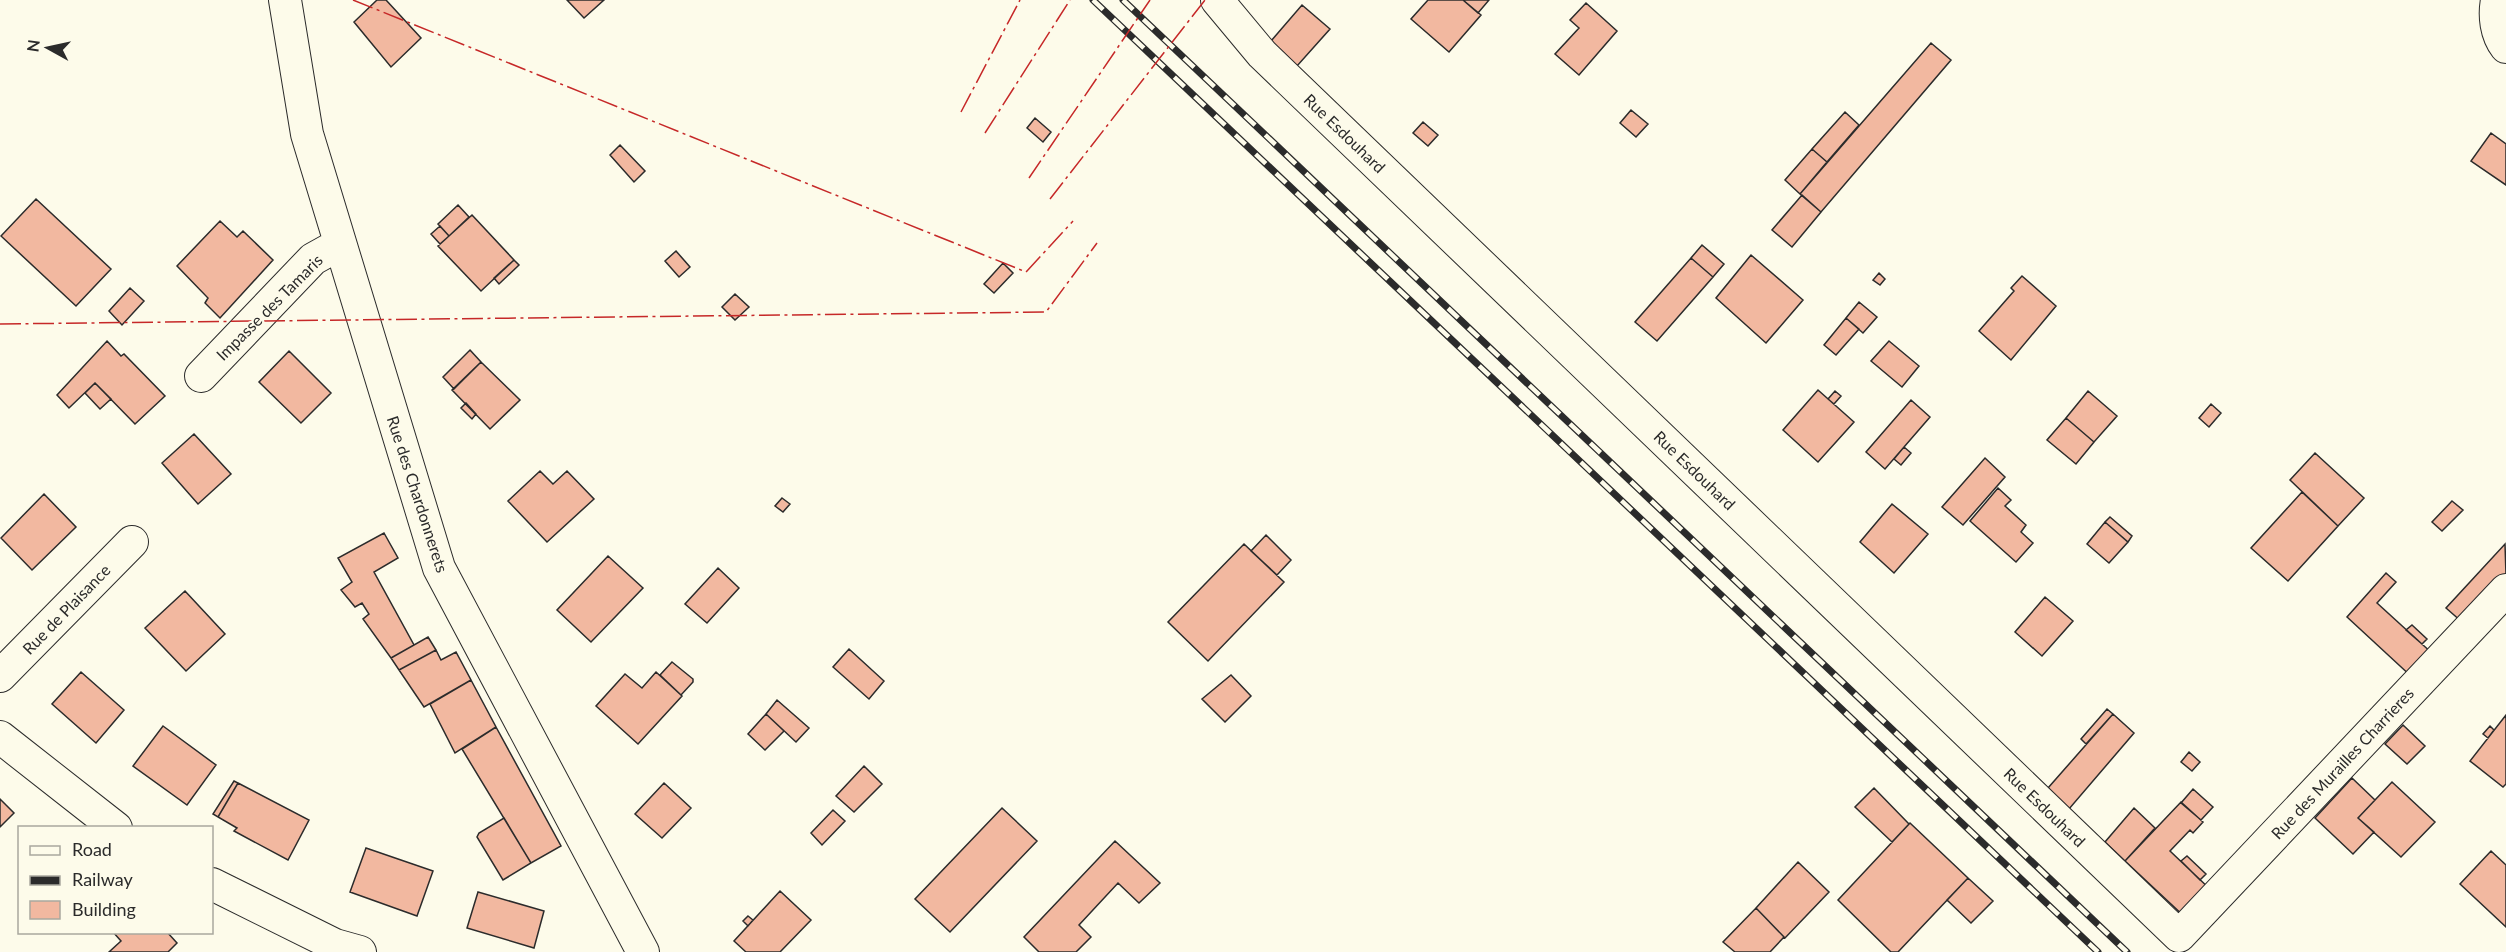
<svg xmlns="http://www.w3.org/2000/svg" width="2506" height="952" font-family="Lato,sans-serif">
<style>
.building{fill:#f2b8a0;stroke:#2b2b2b;stroke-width:1.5}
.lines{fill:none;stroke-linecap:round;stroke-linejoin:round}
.street-casing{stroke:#2b2b2b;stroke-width:34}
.street{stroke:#fdfbea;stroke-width:32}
.rail-casing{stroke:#2b2b2b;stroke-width:7}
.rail{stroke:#fdfbea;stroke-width:4.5;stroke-dasharray:14;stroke-linecap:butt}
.power{stroke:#c62828;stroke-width:1.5;stroke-dasharray:21 4.5 3 4.5;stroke-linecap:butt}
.labels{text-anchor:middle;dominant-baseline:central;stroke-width:4.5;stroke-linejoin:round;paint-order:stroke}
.street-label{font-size:16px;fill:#2b2b2b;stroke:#fdfbea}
</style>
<rect width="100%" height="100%" fill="#fdfbea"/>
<path class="building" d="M 377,0 L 386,0 L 421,38 L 391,67 L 354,22 Z
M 567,0 L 604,0 L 584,18 Z
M 1428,0 L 1463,0 L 1481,15 L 1449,52 L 1411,19 Z
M 1463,0 L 1489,0 L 1478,13 Z
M 1586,3 L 1617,31 L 1579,75 L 1555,54 L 1579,28 L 1570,20 Z
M 1302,5 L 1330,29 L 1297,66 L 1271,41 Z
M 1931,43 L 1951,60 L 1821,212 L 1800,194 Z
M 1631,110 L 1648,124 L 1636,137 L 1620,123 Z
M 1845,112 L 1859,125 L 1827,162 L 1812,149 Z
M 1035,118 L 1051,132 L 1043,142 L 1027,128 Z
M 1423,122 L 1438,135 L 1428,146 L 1413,133 Z
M 2491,133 L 2506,144 L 2506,185 L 2471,161 Z
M 620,145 L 645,171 L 634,182 L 610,155 Z
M 1812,149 L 1827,162 L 1800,194 L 1785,180 Z
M 1802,195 L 1821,212 L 1792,247 L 1772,230 Z
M 36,199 L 111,269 L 76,306 L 1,236 Z
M 458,205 L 469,217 L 449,236 L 438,224 Z
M 472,215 L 514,260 L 481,291 L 438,246 Z
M 220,221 L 237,237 L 243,231 L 273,260 L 220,318 L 205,303 L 208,298 L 177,266 Z
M 440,226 L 449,236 L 440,244 L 431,234 Z
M 1702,245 L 1724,264 L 1713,277 L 1691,258 Z
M 676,251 L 690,267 L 679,277 L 665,261 Z
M 1751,255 L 1803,300 L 1766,343 L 1716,298 Z
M 1691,258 L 1713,277 L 1657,341 L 1635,322 Z
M 514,260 L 519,265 L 499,284 L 494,278 Z
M 1003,263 L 1013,273 L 994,293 L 984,284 Z
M 1879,273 L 1885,279 L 1880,285 L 1873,280 Z
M 2022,276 L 2056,306 L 2011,360 L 1979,331 L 2014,291 L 2011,288 Z
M 130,288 L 144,301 L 122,325 L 109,311 Z
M 735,294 L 749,307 L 735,320 L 722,307 Z
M 1859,302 L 1877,317 L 1863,333 L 1846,318 Z
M 1846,318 L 1859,329 L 1836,355 L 1824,345 Z
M 107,341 L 121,356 L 124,354 L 165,396 L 135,424 L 95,383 L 69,408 L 57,395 Z
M 1889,341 L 1919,366 L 1902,387 L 1871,361 Z
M 470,350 L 481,362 L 454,389 L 443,377 Z
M 289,351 L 331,393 L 301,423 L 259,382 Z
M 481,362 L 520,400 L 490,429 L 452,390 Z
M 95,383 L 111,399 L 100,409 L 85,393 Z
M 1818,390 L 1854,422 L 1818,462 L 1783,430 Z
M 1835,391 L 1841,396 L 1834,404 L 1828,399 Z
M 2088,391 L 2117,416 L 2094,442 L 2066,418 Z
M 1911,400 L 1930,417 L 1885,469 L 1866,452 Z
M 466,403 L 476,414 L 472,419 L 461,408 Z
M 2211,404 L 2221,413 L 2209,427 L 2199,418 Z
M 2066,418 L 2094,442 L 2076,464 L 2047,440 Z
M 194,434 L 231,474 L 198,504 L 162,463 Z
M 1904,447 L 1911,453 L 1901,465 L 1894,459 Z
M 2315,453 L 2364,498 L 2338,526 L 2290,480 Z
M 1985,458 L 2005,477 L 1963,525 L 1942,507 Z
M 540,471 L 553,484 L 567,471 L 594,499 L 547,542 L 508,501 Z
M 1998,488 L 2011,500 L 2005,506 L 2026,525 L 2021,532 L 2033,543 L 2016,562 L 1970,521 Z
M 2302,492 L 2338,526 L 2288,581 L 2251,548 Z
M 44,494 L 76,527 L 32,570 L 1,538 Z
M 782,498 L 790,504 L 783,512 L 775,506 Z
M 2452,501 L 2463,510 L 2442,531 L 2432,522 Z
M 1892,504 L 1928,534 L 1894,573 L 1860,542 Z
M 2110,517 L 2132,536 L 2128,542 L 2105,522 Z
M 2105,522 L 2128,542 L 2109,563 L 2087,544 Z
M 384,533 L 398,558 L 374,572 L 414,645 L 391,658 L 363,619 L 369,614 L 362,603 L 355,607 L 341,590 L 352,582 L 338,558 Z
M 1266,535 L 1291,560 L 1277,575 L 1251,551 Z
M 1244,544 L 1284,582 L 1208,661 L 1168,622 Z
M 2505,544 L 2506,575 L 2462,622 L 2446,608 Z
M 608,556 L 643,588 L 591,642 L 557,610 Z
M 718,568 L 739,588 L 707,623 L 685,604 Z
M 2386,573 L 2396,582 L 2377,603 L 2434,655 L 2413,678 L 2347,617 Z
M 185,591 L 225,634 L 186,671 L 145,628 Z
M 2045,597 L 2073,621 L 2042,656 L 2015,632 Z
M 2412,625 L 2427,639 L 2422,644 L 2406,630 Z
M 428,637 L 436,650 L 399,670 L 391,658 Z
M 849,649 L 884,681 L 869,699 L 833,667 Z
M 436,650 L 441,660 L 456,652 L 471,680 L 424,707 L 399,670 Z
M 672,662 L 693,679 L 693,682 L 681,695 L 660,675 Z
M 81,672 L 124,710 L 96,743 L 52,704 Z
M 656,672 L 682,696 L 638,744 L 596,706 L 625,674 L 642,688 Z
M 1231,675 L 1251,696 L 1225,722 L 1202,699 Z
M 471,680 L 496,727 L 455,753 L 430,704 Z
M 777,700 L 809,728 L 796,742 L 766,714 Z
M 2107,709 L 2113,714 L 2086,744 L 2081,739 Z
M 766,714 L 784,731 L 765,750 L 748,734 Z
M 2113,714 L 2134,733 L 2069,809 L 2048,788 Z
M 2506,715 L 2506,784 L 2503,787 L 2470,761 Z
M 2403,725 L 2425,746 L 2407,764 L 2385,744 Z
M 163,726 L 216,765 L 187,805 L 133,766 Z
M 2490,726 L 2494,730 L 2488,738 L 2483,734 Z
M 496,727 L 561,846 L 531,863 L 462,749 Z
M 2189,752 L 2200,762 L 2192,771 L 2181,762 Z
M 864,766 L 882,784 L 854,812 L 836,796 Z
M 2352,778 L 2375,800 L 2358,818 L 2374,832 L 2353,854 L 2315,818 Z
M 234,781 L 238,783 L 218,817 L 213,814 Z
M 2392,782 L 2435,822 L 2401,857 L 2358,818 Z
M 238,783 L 309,820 L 288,860 L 234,831 L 237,828 L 218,817 Z
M 664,783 L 691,808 L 662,838 L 635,814 Z
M 1874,788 L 1909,824 L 1892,842 L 1855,807 Z
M 2193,789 L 2213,807 L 2201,820 L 2181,803 Z
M 0,799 L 14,813 L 0,827 Z
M 2181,802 L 2203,822 L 2193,833 L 2190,830 L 2170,851 L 2213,892 L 2187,919 L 2125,861 Z
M 1002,808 L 1037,841 L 950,932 L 915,899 Z
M 2134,808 L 2155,828 L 2125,861 L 2105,842 Z
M 833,810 L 845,821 L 822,845 L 811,833 Z
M 504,818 L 531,863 L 503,880 L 477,837 L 479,833 Z
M 1910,823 L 1968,878 L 1898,952 L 1891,952 L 1838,900 Z
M 1115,841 L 1160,883 L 1139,903 L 1118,883 L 1079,925 L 1091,937 L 1076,952 L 1039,952 L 1024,937 Z
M 366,848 L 433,871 L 417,916 L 350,892 Z
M 2491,851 L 2506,865 L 2506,927 L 2460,884 Z
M 2187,856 L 2206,874 L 2200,880 L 2181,861 Z
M 1798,862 L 1829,892 L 1785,938 L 1756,908 Z
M 1968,878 L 1993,901 L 1971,923 L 1947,900 Z
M 780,891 L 811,920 L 780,952 L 746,952 L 734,941 Z
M 478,892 L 544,911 L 534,948 L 467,928 Z
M 1756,908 L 1784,937 L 1770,952 L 1735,952 L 1723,942 Z
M 748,916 L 753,920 L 748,926 L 743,921 Z
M 113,932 L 167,932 L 177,943 L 168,952 L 109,952 L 121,941 Z"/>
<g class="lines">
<defs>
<path id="street" d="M 285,0 L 307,134 L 439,568 L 643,952
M 1217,0 L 1262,54 L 2179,936 L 2506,590
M 2497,0 C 2494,16 2496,34 2506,47
M 201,376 L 313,259 L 340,244
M 0,676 L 132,542
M 0,737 L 116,828
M 212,884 L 335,945 L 360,952"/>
</defs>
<use href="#street" class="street-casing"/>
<use href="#street" class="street"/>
<defs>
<path id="rail" d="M 1093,0 L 2098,952
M 1123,0 L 2127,952"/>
</defs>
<use href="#rail" class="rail-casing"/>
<use href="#rail" class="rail"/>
<path class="power" d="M 353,0 L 1026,272 L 1073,221
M 961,112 L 1020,0
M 985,133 L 1070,0
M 1029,178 L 1150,0
M 1050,199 L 1205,0
M 0,324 L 1046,312 L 1097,243"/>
</g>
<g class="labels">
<g class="street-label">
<text transform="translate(1345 133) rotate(44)">Rue Esdouhard</text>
<text transform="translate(269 307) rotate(-45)">Impasse des Tamaris</text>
<text transform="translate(1695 470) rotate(44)">Rue Esdouhard</text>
<text transform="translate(418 494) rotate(72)">Rue des Chardonnerets</text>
<text transform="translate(66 609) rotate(-46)">Rue de Plaisance</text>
<text transform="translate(2342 763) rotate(-47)">Rue des Murailles Charrieres</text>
<text transform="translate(2045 807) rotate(44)">Rue Esdouhard</text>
</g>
</g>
<rect x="18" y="826" width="195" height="108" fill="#fdfbea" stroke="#a9a89e" stroke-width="1.5"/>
<rect x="30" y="846" width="30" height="9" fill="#fdfbea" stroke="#a9a89e" stroke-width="1.5"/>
<text x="72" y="856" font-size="18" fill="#2b2b2b">Road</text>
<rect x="30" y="876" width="30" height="9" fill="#2b2b2b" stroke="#a9a89e" stroke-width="1.5"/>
<text x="72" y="886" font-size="18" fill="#2b2b2b">Railway</text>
<rect x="30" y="901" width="30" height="18" fill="#f2b8a0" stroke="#a9a89e" stroke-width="1.5"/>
<text x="72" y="916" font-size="18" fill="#2b2b2b">Building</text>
<g transform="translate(48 48) rotate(278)" stroke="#fdfbea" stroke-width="4.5" paint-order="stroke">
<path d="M0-4.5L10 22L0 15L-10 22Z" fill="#2b2b2b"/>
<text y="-9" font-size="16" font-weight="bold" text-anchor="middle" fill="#2b2b2b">N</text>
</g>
</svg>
